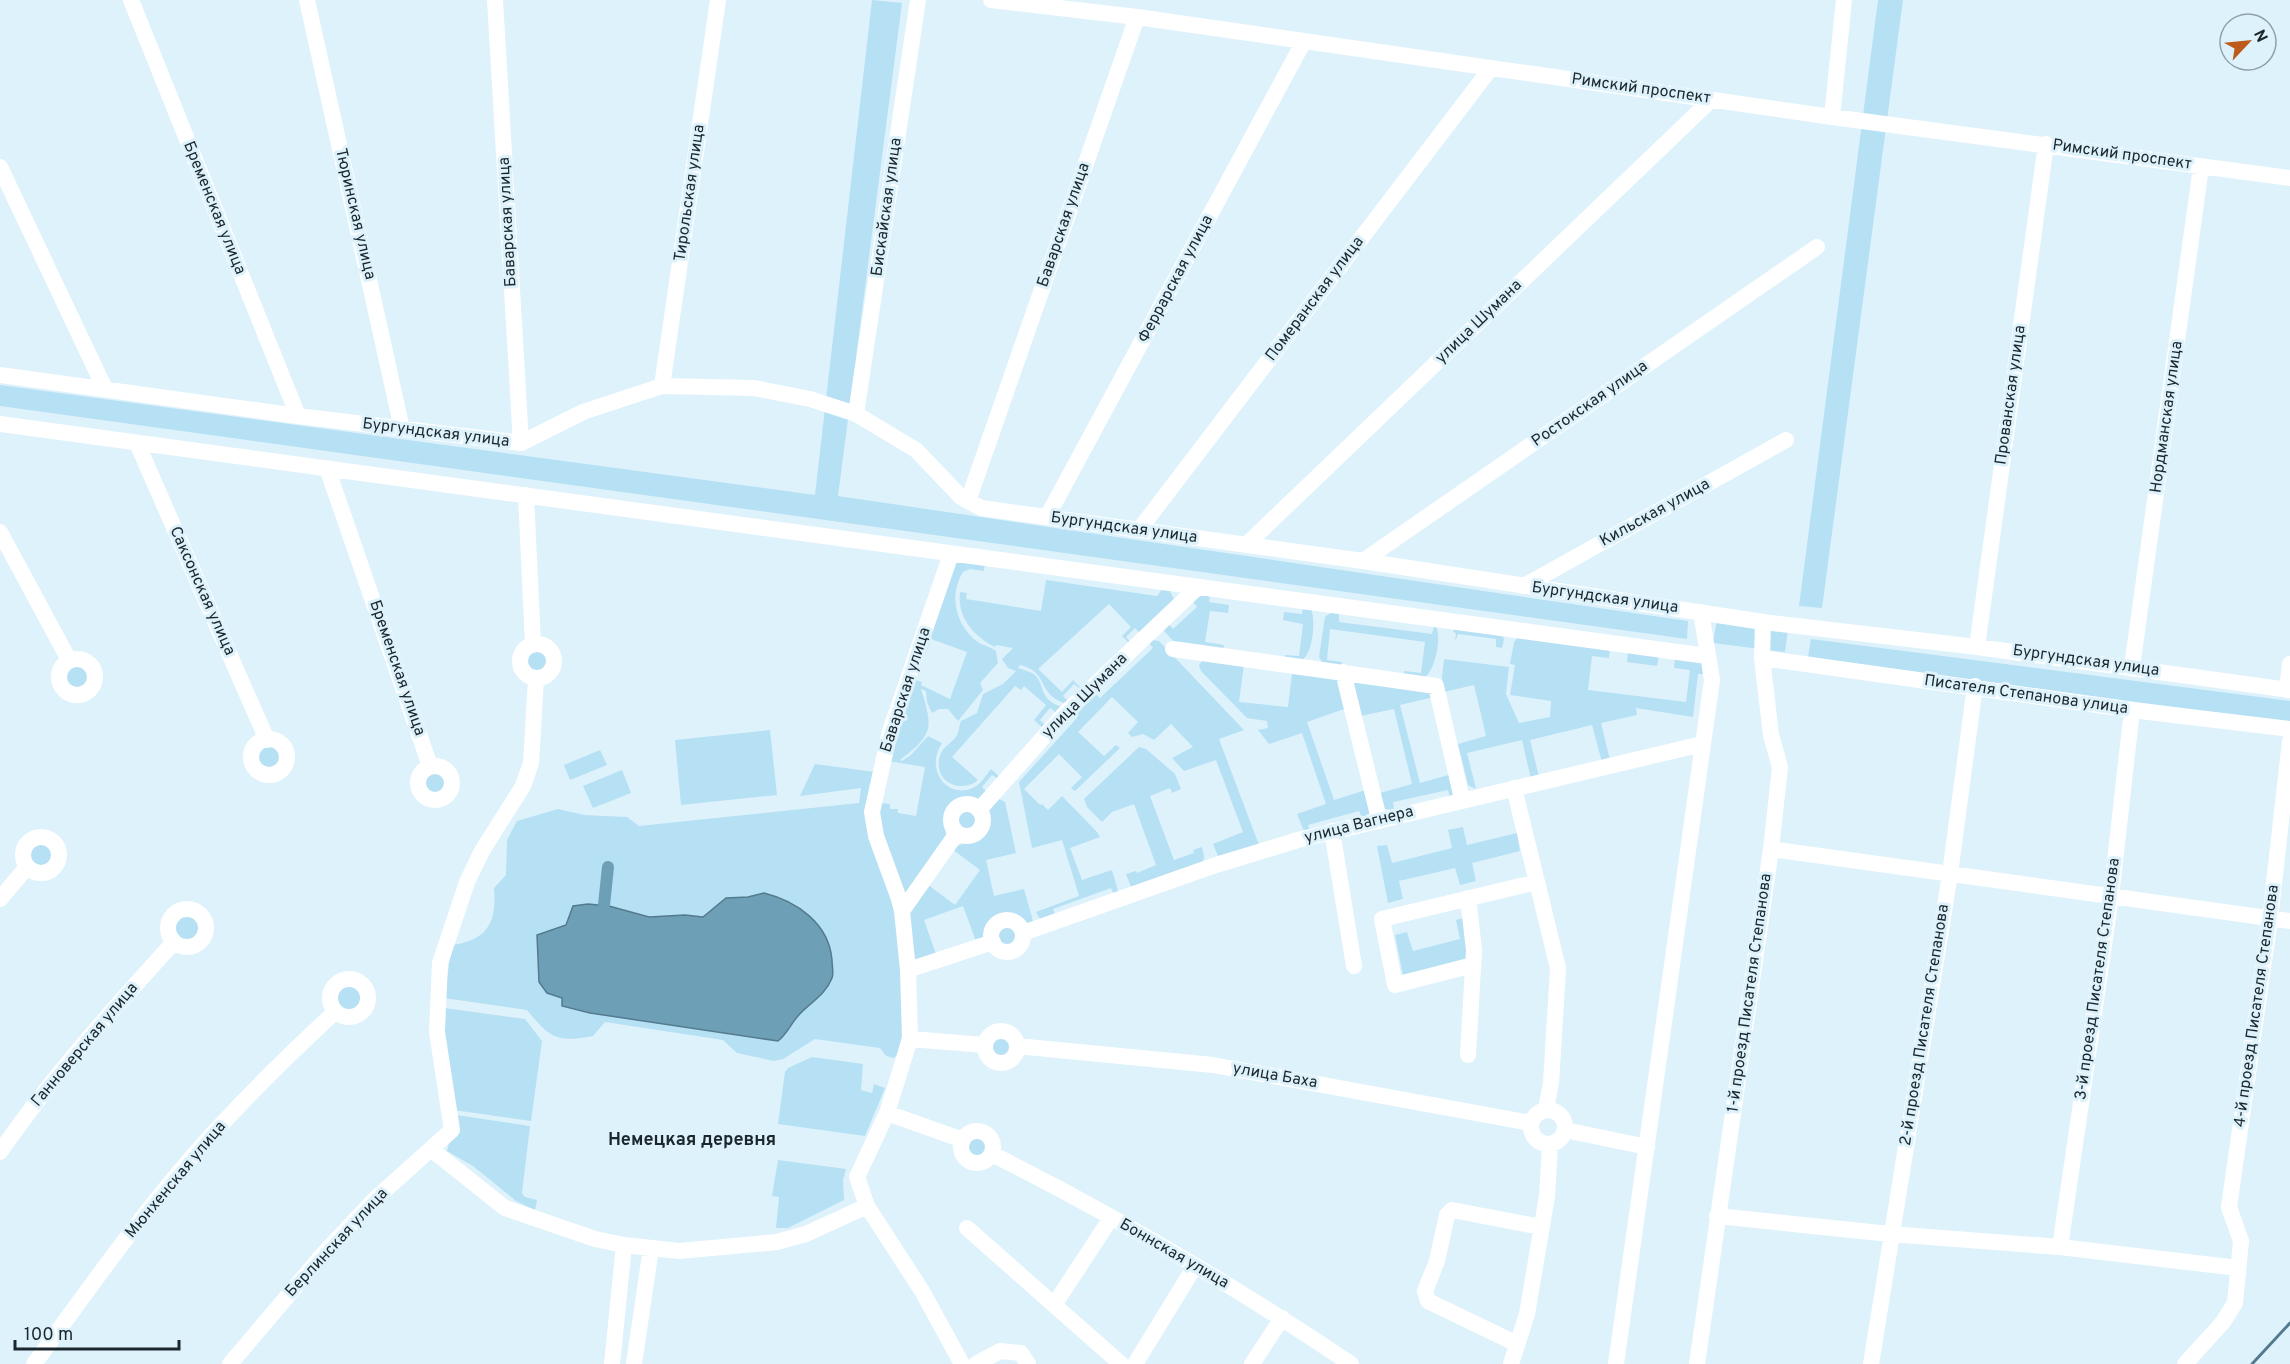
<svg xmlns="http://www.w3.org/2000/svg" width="2290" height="1364" font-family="Overpass,sans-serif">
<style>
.green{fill:#b6e0f4}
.water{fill:#6d9fb6;stroke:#547b8d;stroke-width:1.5}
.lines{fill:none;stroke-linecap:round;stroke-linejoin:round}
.stream{stroke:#547b8d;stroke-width:3}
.canal{stroke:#6d9fb6;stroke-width:12}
.minor{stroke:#fff;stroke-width:16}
.labels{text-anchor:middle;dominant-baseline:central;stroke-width:6;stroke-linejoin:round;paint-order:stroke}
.street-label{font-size:16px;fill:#1b272d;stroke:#def2fc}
.neighbourhood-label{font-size:18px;font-weight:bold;fill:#1b272d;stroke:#def2fc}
</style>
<rect width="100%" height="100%" fill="#def2fc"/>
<path class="green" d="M 872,0 L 902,3 L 838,496 L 1688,621 L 1687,639 L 0,406 L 0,385 L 815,495 Z
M 1878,0 L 1903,0 L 1822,608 L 1799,606 Z
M 959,561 L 985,562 L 984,571 L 970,569 L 963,572 C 948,596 956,627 979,643 C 985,646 991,647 996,651 L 998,663 L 980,683 L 983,690 L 958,721 L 948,709 L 939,709 L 932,713 L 927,702 L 926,691 L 921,689 C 933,728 934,734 900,760 L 902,761 L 911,755 L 928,736 L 942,743 C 924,770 948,801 975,787 C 981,784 986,775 991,769 L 1000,777 L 998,779 L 992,775 L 982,787 L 987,792 L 978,799 L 958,800 L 948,806 L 944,817 L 946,836 L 911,890 L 904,894 L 876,826 L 881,803 L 890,804 L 890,809 L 898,809 L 898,813 L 916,816 L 925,767 L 888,761 L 919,672 L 916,680 L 922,682 L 921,685 L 950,699 L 967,652 L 931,639 L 925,655 L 921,653 L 956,563 Z
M 1046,580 L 1157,596 L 1163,588 L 1169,590 L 1174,599 L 1141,634 L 1135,628 L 1126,637 L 1131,643 L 1130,644 L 1122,636 L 1131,627 L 1109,604 L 1038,669 L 1062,692 L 1073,680 L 1081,688 L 1080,689 L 1074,684 L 1063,696 L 1068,701 L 1066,704 C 1035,693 1050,672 1020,665 L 1018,668 C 1023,670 1028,671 1032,673 C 1047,682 1036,700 1063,707 L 1057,713 L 1050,708 L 1040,720 L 1046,726 L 1044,729 L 1034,720 L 1046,705 L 1024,686 L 1021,690 L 1015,686 L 952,757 L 978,780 C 963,793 936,784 939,761 C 940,747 951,745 957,735 C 959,731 959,726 961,721 L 977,713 L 983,694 L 1003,684 L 1016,671 L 1008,668 L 1002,659 L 1013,648 L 996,645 L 995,647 C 974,636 957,618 960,592 L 967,593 L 966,599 L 1041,611 Z
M 1200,595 L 1210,595 L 1209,602 L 1229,605 L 1228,613 L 1210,611 L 1205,642 L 1224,645 L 1223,650 L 1175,643 L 1164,631 L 1168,623 L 1173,629 L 1197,607 L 1192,601 Z
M 1303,607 L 1311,609 C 1316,619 1313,654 1302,660 L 1284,659 L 1285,655 L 1299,656 L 1303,624 L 1283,620 L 1284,612 L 1302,614 Z
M 1332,612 L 1339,613 L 1339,622 L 1432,634 L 1434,626 L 1436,627 C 1442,637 1435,670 1425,677 L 1404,676 L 1404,671 L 1421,673 L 1425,642 L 1330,629 L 1327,660 L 1342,662 L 1341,668 L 1323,664 L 1319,657 L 1325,617 Z
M 1717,620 L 1788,629 L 1785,652 L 1713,643 Z
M 1454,628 L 1502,635 L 1504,639 L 1502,648 L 1496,647 L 1496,639 L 1458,634 L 1455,642 L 1456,633 L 1453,632 Z
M 1518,637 L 1610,648 L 1609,658 L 1592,656 L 1588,690 L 1686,702 L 1690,670 L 1674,668 L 1675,658 L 1701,663 L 1707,674 L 1698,674 L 1693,717 L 1636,708 L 1637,715 L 1601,723 L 1610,760 L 1602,762 L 1592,725 L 1530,740 L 1539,777 L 1531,779 L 1522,740 L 1467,753 L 1476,789 L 1468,785 L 1458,744 L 1486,736 L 1474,685 L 1444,692 L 1442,677 L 1444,659 L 1509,667 L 1506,694 L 1519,723 L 1550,717 L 1551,701 L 1510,695 L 1515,665 L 1510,664 L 1514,642 Z
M 1811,639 L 2290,701 L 2290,723 L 1808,657 Z
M 1153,640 L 1159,641 L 1244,730 L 1219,739 L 1259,845 L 1218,856 L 1213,844 L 1243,832 L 1216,760 L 1184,771 L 1172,758 L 1193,747 L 1171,724 L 1154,740 L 1143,734 L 1132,737 L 1128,733 L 1138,722 L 1112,697 L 1078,732 L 1104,756 L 1116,745 L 1120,748 L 1075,791 L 1071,788 L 1082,777 L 1059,754 L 1024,789 L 1040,805 L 1042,804 L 1048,810 L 1062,796 L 1097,832 L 1100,837 L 1070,848 L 1082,880 L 1112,870 L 1118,891 L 1114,895 L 1111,888 L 1053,909 L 1056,917 L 1040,919 L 1036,912 L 1079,896 L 1062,840 L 1032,848 L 1019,782 L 1077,718 L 1072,713 L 1094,692 L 1100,698 L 1153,648 L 1148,642 Z
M525 661a12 12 0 1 1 24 0a12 12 0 1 1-24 0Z
M 1628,651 L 1659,655 L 1657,666 L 1627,662 Z
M 1203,660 L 1244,664 L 1239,702 L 1288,707 L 1292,674 L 1337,678 L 1347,708 L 1307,722 L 1334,800 L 1366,790 L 1371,812 L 1362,818 L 1359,811 L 1308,825 L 1310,833 L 1303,829 L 1297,814 L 1326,804 L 1302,733 L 1269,744 L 1258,730 L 1268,728 L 1267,721 L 1247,718 L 1201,671 L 1199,665 Z
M64 677a13 13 0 1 1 26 0a13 13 0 1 1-26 0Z
M 1353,682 L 1432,691 L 1434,697 L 1400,705 L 1420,783 L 1452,774 L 1453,795 L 1450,798 L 1448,790 L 1393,802 L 1394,810 L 1385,809 L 1380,793 L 1412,784 L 1394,709 L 1360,716 Z
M 770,730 L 777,795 L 681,805 L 675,740 Z
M256 758a13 13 0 1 1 26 0a13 13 0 1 1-26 0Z
M 1139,747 L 1146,749 L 1175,774 L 1181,789 L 1172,793 L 1170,788 L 1150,796 L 1174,860 L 1194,853 L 1193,850 L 1202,847 L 1204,856 L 1203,862 L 1131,887 L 1126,874 L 1136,871 L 1137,873 L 1156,865 L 1134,804 L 1112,812 L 1102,822 L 1087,807 L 1084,799 Z
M 600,750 L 607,765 L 570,780 L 564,765 Z
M 815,764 L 875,772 L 867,812 L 893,901 L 902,963 L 902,1035 L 897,1055 L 894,1058 L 886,1056 L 880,1048 L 815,1039 L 783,1059 L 774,1061 L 737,1053 L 723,1040 L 605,1022 L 593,1036 C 557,1043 550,1038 527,1010 L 444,998 L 452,945 C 487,940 497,923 494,888 L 506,875 L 507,840 L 517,821 L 558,809 L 584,815 L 627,817 L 639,826 L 859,803 L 861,788 L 800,796 Z
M422 782a13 13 0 1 1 26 0a13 13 0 1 1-26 0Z
M 622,770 L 631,793 L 593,808 L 583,786 Z
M 999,799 L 1005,802 L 1016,853 L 986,860 L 994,896 L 1024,889 L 1033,921 L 1027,924 C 1022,922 1019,918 1014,916 C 998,911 987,922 986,937 L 977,944 L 963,906 L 924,920 L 937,957 L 915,963 L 908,911 L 927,884 L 955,905 L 980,870 L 952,849 C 970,837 993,846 986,813 Z
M956 820a11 11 0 1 1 22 0a11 11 0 1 1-22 0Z
M 1463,827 L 1467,845 L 1517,833 L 1520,851 L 1472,863 L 1476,881 L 1460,885 L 1455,868 L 1399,881 L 1403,899 L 1388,903 L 1377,846 L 1387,845 L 1392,863 L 1452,848 L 1448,830 Z
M28 855a13 13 0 1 1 26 0a13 13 0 1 1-26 0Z
M174 928a13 13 0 1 1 26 0a13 13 0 1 1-26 0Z
M 1467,917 L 1466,959 L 1403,975 L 1395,935 L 1407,932 L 1413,951 L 1460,939 L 1456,920 Z
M996 936a11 11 0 1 1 22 0a11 11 0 1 1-22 0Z
M337 998a13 13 0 1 1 26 0a13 13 0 1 1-26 0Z
M 444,1008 L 525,1019 L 542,1041 L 531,1121 L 454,1110 L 443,1044 Z
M990 1047a11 11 0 1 1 22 0a11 11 0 1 1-22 0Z
M 812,1057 L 863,1064 L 861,1090 L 872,1093 L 874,1084 L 885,1088 L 865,1136 L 778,1124 L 785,1072 L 788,1068 Z
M 456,1115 L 530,1126 L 522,1193 L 525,1197 L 537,1200 L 535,1210 L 516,1201 L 473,1166 L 447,1151 Z
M966 1147a11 11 0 1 1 22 0a11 11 0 1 1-22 0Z
M 778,1160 L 846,1169 L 843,1180 L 844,1200 L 788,1228 L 776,1228 L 779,1197 L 772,1196 Z"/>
<path class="water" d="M 764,893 C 796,901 829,923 832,960 C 832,966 834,973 832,978 C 825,996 809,1003 798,1016 C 790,1025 787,1034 778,1041 L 590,1013 L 562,1006 L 562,998 L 547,993 L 539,982 L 537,935 L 566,925 L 573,906 L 588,904 L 609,906 L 649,917 L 685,915 L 703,917 L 726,898 L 748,897 Z"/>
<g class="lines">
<path class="stream" d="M 2252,1364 L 2290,1323"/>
<path class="canal" d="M 604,905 L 608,867"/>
<path class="minor" d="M 131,0 L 298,416
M 307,0 L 402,429
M 495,0 L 521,443
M 991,0 L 1137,17 L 1832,117 L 2290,178
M 1832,117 L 1844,0
M 0,167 L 105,389
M 0,375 L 298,416 L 521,443 L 583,412 L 662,386 L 754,388 L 810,399 L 856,414 L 916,450 L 961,497 L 981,508 L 1363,561 L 1763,622 L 1977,647 L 2290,690
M 662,386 L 718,0
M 856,414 L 918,0
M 0,424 L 1707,656
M 137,443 L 267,740
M 327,468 L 430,766
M 526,495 L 533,644
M 968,501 L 1137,17
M 1047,517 L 1304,41
M 1139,530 L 1491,68
M 0,532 L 69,660
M 1246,545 L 1711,100
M 1363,561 L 1817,247
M 1524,586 L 1786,440
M520 661a17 17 0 1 1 34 0a17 17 0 1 1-34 0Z
M 1977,647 L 2046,144
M 1173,649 L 1436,686 L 1462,799
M 1762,658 L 2132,710 L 2290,729
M59 677a18 18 0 1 1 36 0a18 18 0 1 1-36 0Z
M 2132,667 L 2201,167
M 1343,672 L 1379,819
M 2287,690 L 2290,664
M251 757a18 18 0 1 1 36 0a18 18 0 1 1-36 0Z
M418 783a17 17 0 1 1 34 0a17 17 0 1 1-34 0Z
M 1514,788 L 1558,968 L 1551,1083 L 1546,1109
M951 820a16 16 0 1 1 32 0a16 16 0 1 1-32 0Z
M 979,810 L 1065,713 L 1198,587
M 1332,831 L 1354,966
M23 855a18 18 0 1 1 36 0a18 18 0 1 1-36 0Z
M 1771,849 L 2290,921
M 0,899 L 27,867
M168 928a19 19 0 1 1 38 0a19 19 0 1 1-38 0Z
M 902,911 L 957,833
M991 936a16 16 0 1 1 32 0a16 16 0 1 1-32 0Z
M 1023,933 L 1213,866 L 1298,840 L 1702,744
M 1473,965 L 1395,985 L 1382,919 L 1537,882
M 908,970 L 993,942
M330 998a19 19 0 1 1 38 0a19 19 0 1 1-38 0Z
M985 1047a16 16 0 1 1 32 0a16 16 0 1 1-32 0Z
M 910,1039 L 985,1045
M 1017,1046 L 1213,1065 L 1531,1123
M 1468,1055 L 1474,950 L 1468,898
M1531 1127a17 17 0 1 1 34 0a17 17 0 1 1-34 0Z
M 887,1113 L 963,1140
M 1565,1130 L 1647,1147
M961 1147a16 16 0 1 1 32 0a16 16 0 1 1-32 0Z
M 432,1150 L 505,1208 L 595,1239 L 624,1245 L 679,1251 L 777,1242 L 806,1234 L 867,1206 L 857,1177 L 887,1113 L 910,1039 L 908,970 L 902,911 L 899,899 L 876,836 L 872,812 L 890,731 L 951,554
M 0,1152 C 52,1077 113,1009 174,942
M 992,1154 C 1116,1216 1236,1287 1351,1364
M 867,1206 L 922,1291 L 962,1364
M 1717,1216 L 1890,1234 L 2060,1247 L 2238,1268
M 967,1228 L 1121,1364
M 2060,1247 L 2111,897 L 2132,710
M 1054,1305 L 1111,1218
M 1517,1344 L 1428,1301 L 1425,1291 L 1437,1261 L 1447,1215 L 1452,1210 L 1541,1227
M 34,1364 C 93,1283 151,1200 219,1127 C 256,1087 295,1049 335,1012
M 230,1364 L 324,1253 L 375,1199 L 452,1130 L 437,1032 L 440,963 L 467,882 L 482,851 L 523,786 L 531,763 L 536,679
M 612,1364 L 624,1245
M 634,1364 L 651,1248
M 976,1364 L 1000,1351 L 1021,1353 L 1028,1364
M 1135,1364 L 1195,1266
M 1252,1364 L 1282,1318
M 1511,1364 L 1527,1314 L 1547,1196 L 1550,1144
M 1616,1364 L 1712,680 L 1701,612
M 1697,1364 L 1771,849 L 1780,767 L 1771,735 L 1762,658 L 1763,622
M 1871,1364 L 1950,874 L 1975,686
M 2185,1364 L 2223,1322 L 2235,1303 L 2241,1241 L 2229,1207 L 2270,919 L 2290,741"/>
</g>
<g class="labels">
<g class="street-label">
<text transform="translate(1641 89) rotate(8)">Римский проспект</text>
<text transform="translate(2122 155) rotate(8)">Римский проспект</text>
<text transform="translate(690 193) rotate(-82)">Тирольская улица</text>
<text transform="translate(887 207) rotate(-82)">Бискайская улица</text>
<text transform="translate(214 208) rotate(68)">Бременская улица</text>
<text transform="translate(355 214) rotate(77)">Тюринская улица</text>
<text transform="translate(508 222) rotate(-93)">Баварская улица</text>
<text transform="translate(1064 225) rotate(-71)">Баварская улица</text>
<text transform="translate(1176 279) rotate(-62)">Феррарская улица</text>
<text transform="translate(1315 299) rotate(-53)">Померанская улица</text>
<text transform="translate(1479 322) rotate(-44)">улица Шумана</text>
<text transform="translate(2011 395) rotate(-82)">Прованская улица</text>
<text transform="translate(1590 404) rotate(-35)">Ростокская улица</text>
<text transform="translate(2167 417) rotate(-82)">Нордманская улица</text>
<text transform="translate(436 433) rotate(7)">Бургундская улица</text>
<text transform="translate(1655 513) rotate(-29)">Кильская улица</text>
<text transform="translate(1124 528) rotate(8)">Бургундская улица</text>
<text transform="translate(202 591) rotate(66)">Саксонская улица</text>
<text transform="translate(1605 598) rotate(8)">Бургундская улица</text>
<text transform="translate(2086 661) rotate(8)">Бургундская улица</text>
<text transform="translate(397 668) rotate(71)">Бременская улица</text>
<text transform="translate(906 690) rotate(-72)">Баварская улица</text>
<text transform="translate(2026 695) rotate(8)">Писателя Степанова улица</text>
<text transform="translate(1085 696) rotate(-45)">улица Шумана</text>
<text transform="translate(1359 825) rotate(-14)">улица Вагнера</text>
<text transform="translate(2098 979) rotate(-82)">3-й проезд Писателя Степанова</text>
<text transform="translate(1750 993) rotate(-82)">1-й проезд Писателя Степанова</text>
<text transform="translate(2257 1006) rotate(-82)">4-й проезд Писателя Степанова</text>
<text transform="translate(1925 1025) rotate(-81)">2-й проезд Писателя Степанова</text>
<text transform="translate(85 1045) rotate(-50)">Ганноверская улица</text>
<text transform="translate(1275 1076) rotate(10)">улица Баха</text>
<text transform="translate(176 1180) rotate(-50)">Мюнхенская улица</text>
<text transform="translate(337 1243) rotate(-47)">Берлинская улица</text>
<text transform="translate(1174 1254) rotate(30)">Боннская улица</text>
</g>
<g class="neighbourhood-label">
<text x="692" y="1140">Немецкая деревня</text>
</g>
</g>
<g transform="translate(2248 42) rotate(64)"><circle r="28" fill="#def2fc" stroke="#90a1a9" stroke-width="1.5"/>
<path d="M0-4.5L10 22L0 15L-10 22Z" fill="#bc5b1a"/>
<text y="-9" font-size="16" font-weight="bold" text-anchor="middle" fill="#1b272d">N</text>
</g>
<path d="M15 1340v9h164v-9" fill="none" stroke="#1b272d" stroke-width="3"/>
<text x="24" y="1340" font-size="18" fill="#1b272d" stroke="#def2fc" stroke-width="4.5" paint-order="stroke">100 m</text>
</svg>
